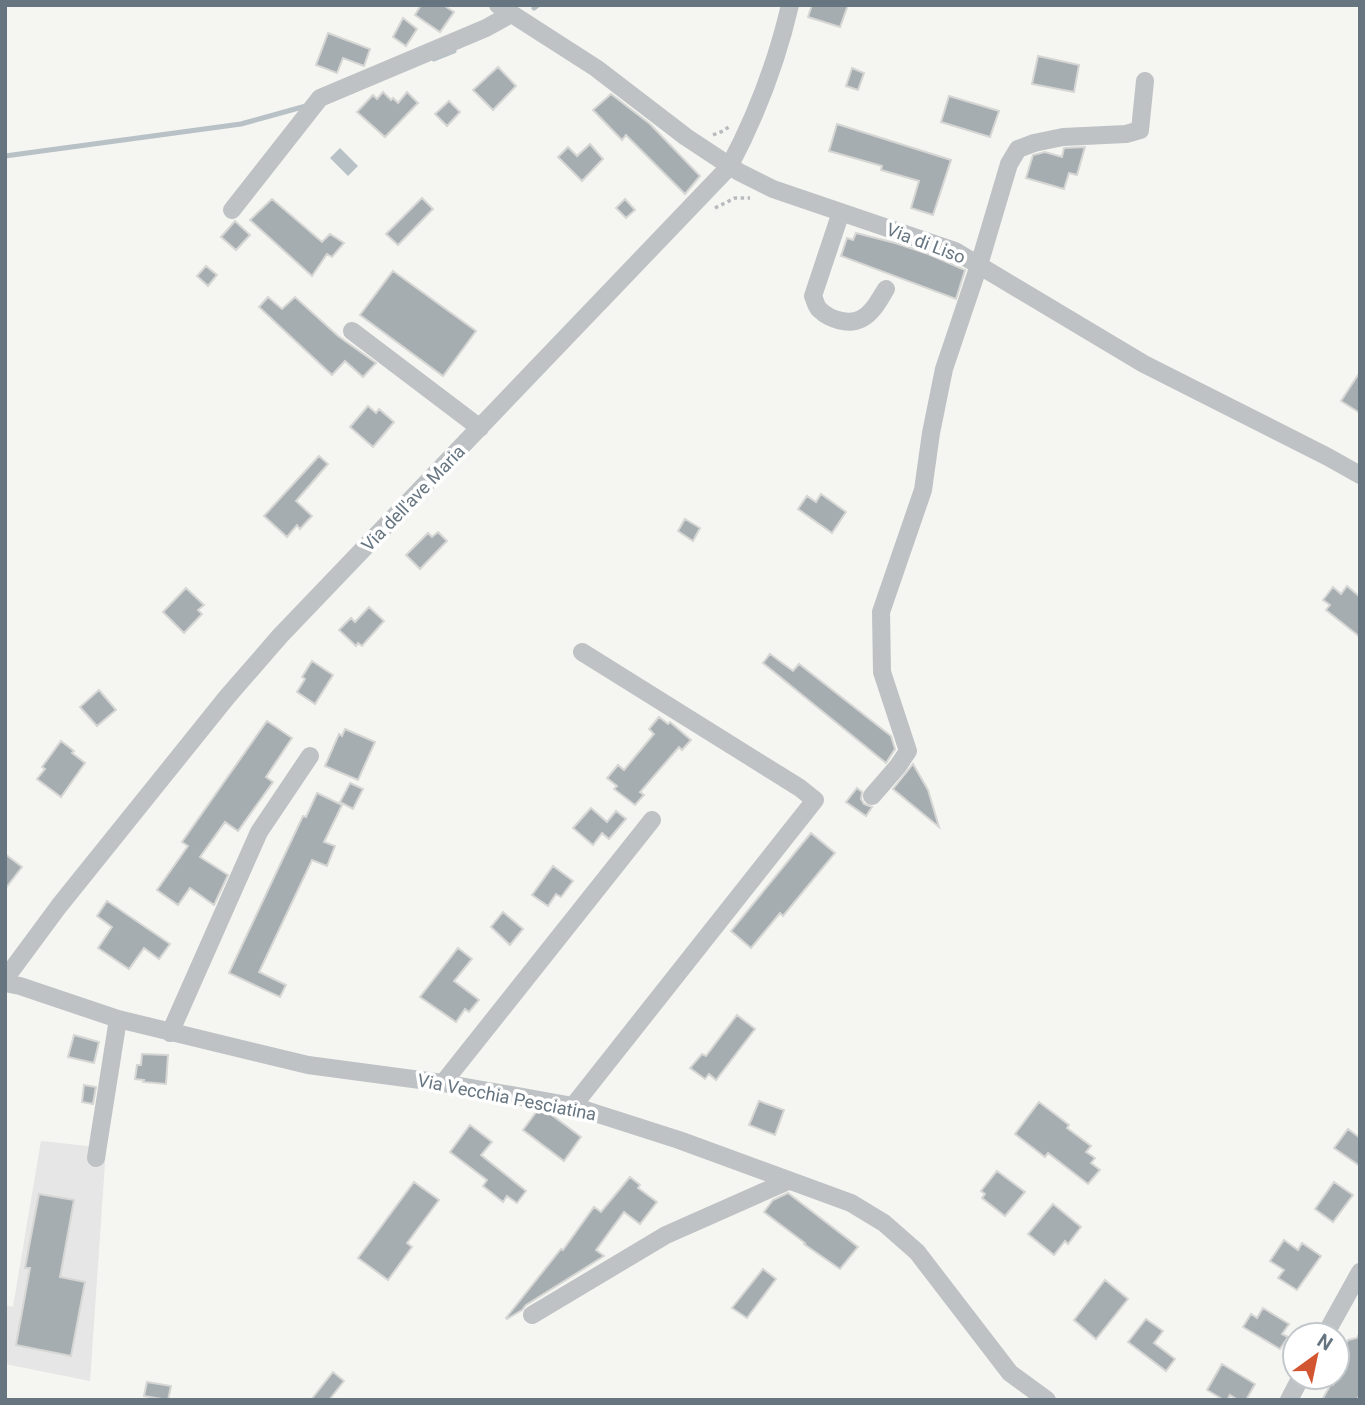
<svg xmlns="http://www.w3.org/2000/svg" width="1365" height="1405" font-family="Roboto,sans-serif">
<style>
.built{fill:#e5e6e5}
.water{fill:#b7c1c6}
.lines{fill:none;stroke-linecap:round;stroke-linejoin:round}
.stream{stroke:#b7c1c6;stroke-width:5}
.building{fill:#a5adb1;stroke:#d6d6d4;stroke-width:2}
.path{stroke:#b8bbbd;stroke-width:3.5;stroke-dasharray:3.5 3.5;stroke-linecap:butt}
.minor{stroke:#bec2c5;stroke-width:18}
.labels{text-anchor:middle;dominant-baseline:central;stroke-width:7;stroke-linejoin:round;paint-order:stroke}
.street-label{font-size:18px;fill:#667580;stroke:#fff}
</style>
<rect width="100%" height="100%" fill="#f5f5f1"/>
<path class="built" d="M 41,1141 L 106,1148 L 90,1381 L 5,1364 L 5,1305 L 13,1307 Z"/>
<path class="water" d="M 340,148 L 358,166 L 348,176 L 330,158 Z"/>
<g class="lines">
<path class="stream" d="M 534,8 L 538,5
M 434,59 L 454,51
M 5,156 L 241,124 L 306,106"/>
</g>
<path class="building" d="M 421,5 L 443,5 L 454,12 L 440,32 L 415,15 Z
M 812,5 L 848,5 L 840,27 L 808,17 Z
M 403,18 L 417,29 L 406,46 L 393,37 Z
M 328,33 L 370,49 L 364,66 L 343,58 L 337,73 L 316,65 Z
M 1038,56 L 1079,65 L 1074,92 L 1032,84 Z
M 498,67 L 516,86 L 493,110 L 473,90 Z
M 852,68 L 864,73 L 858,90 L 846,86 Z
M 383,92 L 391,100 L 393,98 L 398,103 L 407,92 L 418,103 L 385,137 L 357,112 L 373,95 L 377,99 Z
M 611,94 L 650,124 L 700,176 L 685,194 L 626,135 L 622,140 L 593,110 Z
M 949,96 L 999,111 L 990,137 L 941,122 Z
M 449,101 L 460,112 L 447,126 L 435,114 Z
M 837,124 L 951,160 L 933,215 L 911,208 L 919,181 L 881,170 L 882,166 L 829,151 Z
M 590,144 L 603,159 L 582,181 L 558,157 L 568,147 L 577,156 Z
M 1085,147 L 1077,175 L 1069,173 L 1064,189 L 1026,178 L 1033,155 L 1045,152 L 1062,157 L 1064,148 Z
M 422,198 L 433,209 L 398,245 L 386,234 Z
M 272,199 L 322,242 L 330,234 L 344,243 L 332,257 L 327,254 L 312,276 L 250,220 Z
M 625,199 L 635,210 L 626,218 L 616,208 Z
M 235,221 L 250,235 L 236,250 L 221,237 Z
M 856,233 L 895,243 L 928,254 L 965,270 L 956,299 L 841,256 L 847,238 L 853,240 Z
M 206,266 L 217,275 L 208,286 L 197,276 Z
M 393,271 L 476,331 L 443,376 L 360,315 Z
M 268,297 L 282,309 L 295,297 L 338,336 L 376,363 L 363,377 L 345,361 L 332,375 L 259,307 Z
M 1360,372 L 1360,413 L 1341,401 Z
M 368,406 L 376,413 L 379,409 L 394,422 L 373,447 L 350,427 Z
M 319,456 L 328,464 L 296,501 L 312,516 L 300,529 L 297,525 L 287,537 L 264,516 Z
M 821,494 L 846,512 L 832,533 L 798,509 L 807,496 L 816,502 Z
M 685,519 L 700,528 L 693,541 L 678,531 Z
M 438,532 L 447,541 L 420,569 L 406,555 L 428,533 L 432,537 Z
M 1347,586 L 1360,597 L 1360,637 L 1326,610 L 1330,605 L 1323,600 L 1333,587 L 1341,594 Z
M 186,588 L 204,605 L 198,610 L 202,614 L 184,633 L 163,612 Z
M 369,607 L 384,621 L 362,646 L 358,643 L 356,646 L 339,630 L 351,618 L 355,622 Z
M 770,654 L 793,671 L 799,664 L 891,736 L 895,749 L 886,763 L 763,663 Z
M 312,661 L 333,675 L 315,704 L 297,692 L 305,679 L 302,677 Z
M 99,690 L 116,710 L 97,726 L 80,707 Z
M 659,717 L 668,724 L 670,722 L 691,740 L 682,750 L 679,747 L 640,792 L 644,795 L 635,805 L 614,789 L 617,786 L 607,778 L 618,765 L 624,770 L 654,734 L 649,729 Z
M 267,721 L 292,738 L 266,777 L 273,782 L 238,831 L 225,822 L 200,857 L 228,875 L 214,905 L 190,888 L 178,905 L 157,890 L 188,846 L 182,842 Z
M 345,729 L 375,742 L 358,780 L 325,766 L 339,734 L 342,736 Z
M 61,741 L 74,751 L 72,753 L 85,763 L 61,797 L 37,779 L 45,769 L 42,767 Z
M 913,764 L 928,790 L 939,827 L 893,789 Z
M 350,783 L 363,789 L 353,809 L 340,802 Z
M 857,788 L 862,792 L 861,799 L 864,804 L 872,807 L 866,816 L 846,802 Z
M 317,793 L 342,805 L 324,842 L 335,846 L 327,866 L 312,860 L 259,972 L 286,985 L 280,997 L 229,973 L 303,816 L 306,817 Z
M 591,808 L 607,822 L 616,811 L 626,819 L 609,839 L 602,833 L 593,845 L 573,828 Z
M 811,833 L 835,853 L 783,916 L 780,913 L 751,948 L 731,931 Z
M 5,854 L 22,867 L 5,889 Z
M 553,866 L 573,881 L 561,897 L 556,894 L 548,906 L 532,895 Z
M 107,901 L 170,944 L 159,959 L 144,948 L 129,969 L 98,948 L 112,927 L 97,916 Z
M 503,912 L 523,929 L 510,945 L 491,927 Z
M 458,948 L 472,959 L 454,981 L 479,1000 L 469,1012 L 465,1009 L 456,1022 L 420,997 Z
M 737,1015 L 755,1029 L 716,1080 L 709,1074 L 705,1079 L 690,1068 L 702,1054 L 706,1056 Z
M 74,1035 L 99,1042 L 94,1063 L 68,1057 Z
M 142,1054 L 168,1055 L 166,1084 L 143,1082 L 144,1080 L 135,1079 L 137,1065 L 141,1065 Z
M 84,1085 L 96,1087 L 93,1104 L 82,1102 Z
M 759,1101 L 784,1110 L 775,1135 L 749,1125 Z
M 1039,1102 L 1069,1125 L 1067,1128 L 1091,1146 L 1086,1152 L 1095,1158 L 1091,1163 L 1100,1170 L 1088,1184 L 1048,1153 L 1045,1157 L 1015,1134 Z
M 537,1111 L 549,1113 L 581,1137 L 564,1161 L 523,1130 Z
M 470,1125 L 492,1142 L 481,1155 L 526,1191 L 517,1203 L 507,1196 L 503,1202 L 483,1186 L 487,1180 L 450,1152 Z
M 1348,1129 L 1360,1138 L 1360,1166 L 1334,1148 Z
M 997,1171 L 1025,1192 L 1005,1216 L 982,1198 L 985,1194 L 981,1191 Z
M 630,1177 L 640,1185 L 638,1188 L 657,1202 L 640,1224 L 624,1212 L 596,1250 L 604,1256 L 526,1305 L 522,1310 L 507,1319 L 506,1318 L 561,1249 L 563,1250 L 594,1207 L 601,1212 Z
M 414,1182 L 439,1200 L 407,1243 L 412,1247 L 388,1280 L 358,1258 Z
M 1334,1182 L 1353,1195 L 1333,1222 L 1315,1209 Z
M 788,1193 L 858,1247 L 840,1269 L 804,1244 L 805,1243 L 764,1212 L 773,1200 Z
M 39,1194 L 74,1200 L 60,1277 L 85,1282 L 71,1356 L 16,1345 L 30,1268 L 25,1268 Z
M 1053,1204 L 1081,1227 L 1068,1244 L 1065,1241 L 1054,1255 L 1028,1234 Z
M 1284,1240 L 1298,1250 L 1302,1243 L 1321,1256 L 1297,1290 L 1278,1278 L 1284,1270 L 1270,1261 Z
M 763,1269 L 776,1279 L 747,1318 L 732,1308 Z
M 1105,1280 L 1128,1299 L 1096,1339 L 1074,1320 Z
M 1263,1308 L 1289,1324 L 1282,1334 L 1288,1337 L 1280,1349 L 1243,1327 L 1251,1314 L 1257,1318 Z
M 1146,1319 L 1163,1331 L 1154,1343 L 1175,1359 L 1166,1371 L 1128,1342 Z
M 1360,1332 L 1360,1395 L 1357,1399 L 1359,1400 L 1322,1400 L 1331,1384 L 1333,1385 L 1349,1353 L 1343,1349 L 1348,1340 L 1357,1338 Z
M 1222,1364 L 1255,1384 L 1246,1400 L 1238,1400 L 1230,1395 L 1227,1400 L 1224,1400 L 1207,1390 Z
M 333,1372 L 344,1381 L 329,1400 L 311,1400 Z
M 147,1382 L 171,1386 L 168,1400 L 144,1396 Z"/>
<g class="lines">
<path class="path" d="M 713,135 L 723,131 L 730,126
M 715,208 L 735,198 L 750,198"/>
<path class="minor" d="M 498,5 L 596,68 L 686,137 L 739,172 L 773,189 L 955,251 L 1144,364 L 1328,457 L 1360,475
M 232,210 L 320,98 L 486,28 L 511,14
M 841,212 L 813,296 C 815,300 816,307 820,310 C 830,320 849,325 861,319 C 873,313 879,300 886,289
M 352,331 L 480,428
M 872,796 L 898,766 L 908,751 L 882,672 L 881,612 L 923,490 L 931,433 L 944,369 L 979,265 L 1009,164 L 1018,149 L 1034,143 L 1063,137 L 1126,134 L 1140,130 L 1145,81
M 5,979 L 59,906 L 227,697 L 280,636 L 729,167 C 756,116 777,61 790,5
M 5,983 L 20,986 L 118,1019 L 308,1065 L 443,1083 L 573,1106 L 679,1140 L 851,1203 L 884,1223 L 917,1252 L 1010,1373 L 1047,1400
M 170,1033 L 259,832 L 310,756
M 443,1083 L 652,820
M 573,1106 L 815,800 L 800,788 L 582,652
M 96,1158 L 118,1019
M 532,1315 L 666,1235 L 788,1181
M 1325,1335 L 1360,1272
M 1289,1400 L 1301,1377"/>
</g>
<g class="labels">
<g class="street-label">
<text transform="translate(926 243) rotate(21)">Via di Liso</text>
<text transform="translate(413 498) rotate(-46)">Via dell'ave Maria</text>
<text transform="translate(507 1097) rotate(11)">Via Vecchia Pesciatina</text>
</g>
</g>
<rect width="1365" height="1405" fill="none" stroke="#667580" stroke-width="14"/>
<g transform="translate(1316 1356) rotate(33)"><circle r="33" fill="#ffffff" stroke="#c2c8cc" stroke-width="2"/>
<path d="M0-5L12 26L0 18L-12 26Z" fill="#d35633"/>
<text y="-10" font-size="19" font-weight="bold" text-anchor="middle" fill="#667580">N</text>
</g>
</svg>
